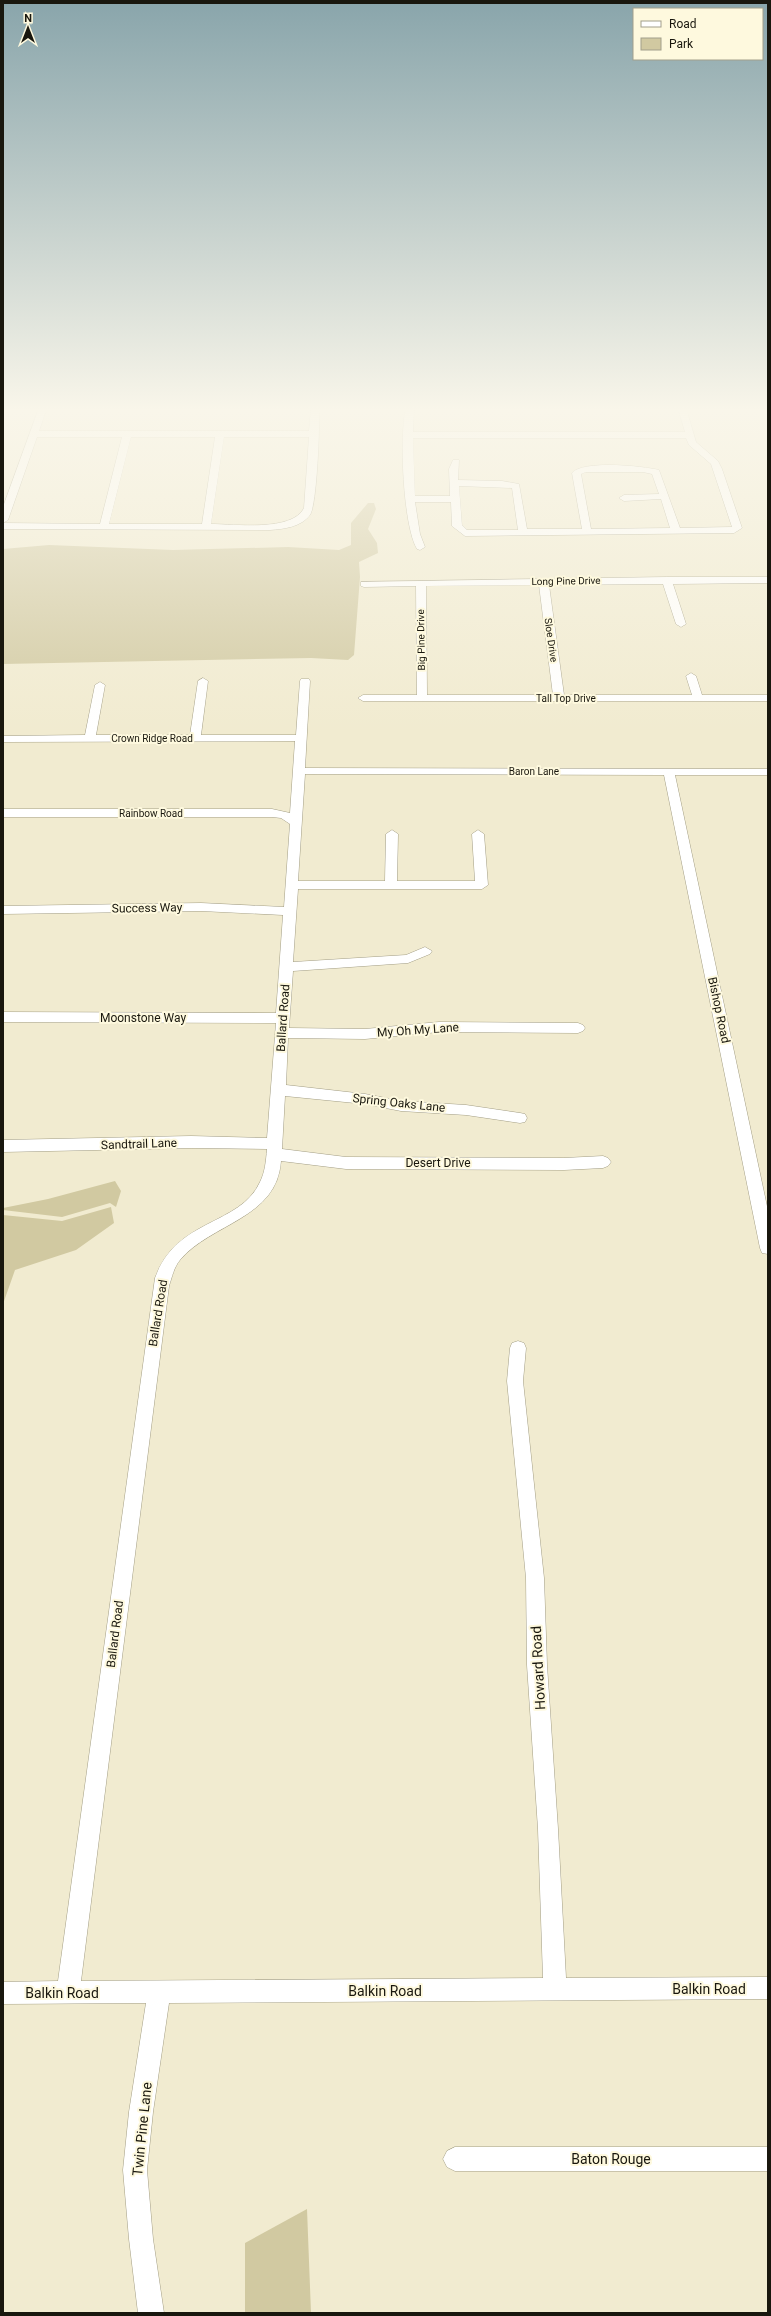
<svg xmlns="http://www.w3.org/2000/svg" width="771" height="2316" font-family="Roboto,sans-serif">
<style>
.green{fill:#d1c9a1}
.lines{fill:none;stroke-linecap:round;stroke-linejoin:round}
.minor-casing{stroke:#a39e85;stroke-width:1}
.minor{fill:#fff;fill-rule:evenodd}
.labels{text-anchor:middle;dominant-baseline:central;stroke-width:4;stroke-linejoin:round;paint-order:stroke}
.far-street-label{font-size:10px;fill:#19170e;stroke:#fef9de}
.street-label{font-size:12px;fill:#19170e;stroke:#fef9de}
.near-street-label{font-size:14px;fill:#19170e;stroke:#fef9de}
</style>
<rect width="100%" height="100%" fill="#f1ebd0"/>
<path class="green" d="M 368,503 L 374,503 L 376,509 L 368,529 L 377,543 L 378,553 L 359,562 L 360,577 L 354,655 L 348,660 L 311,658 L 3,664 L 3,549 L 49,545 L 173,550 L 288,547 L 339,550 L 351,545 L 351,523 Z
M 115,1181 L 121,1191 L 116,1207 L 110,1203 L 62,1217 L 3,1210 L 3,1208 L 48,1199 Z
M 111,1207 L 114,1223 L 76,1250 L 15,1270 L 3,1304 L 3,1215 L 62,1221 Z
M 307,2209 L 311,2313 L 245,2313 L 245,2243 Z"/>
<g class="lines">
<defs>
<path id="minor" d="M 39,408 L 47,408 L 39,431 L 309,431 L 311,408 L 319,408 C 320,424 317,505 310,515 C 301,527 284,529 270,530 L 3,529 L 3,523 L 100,524 L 122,437 L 37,437 L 8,520 L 3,523 L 3,507 ZM 131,437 L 215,437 L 202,524 L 109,524 ZM 224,437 L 309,437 L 304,508 C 292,532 235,524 211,524 Z
M 406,408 L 414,408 L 413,432 L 685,432 L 678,408 L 686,408 L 696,442 L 718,461 L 722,469 L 742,528 L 734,533 L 465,536 L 452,526 L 451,502 L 415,502 L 420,534 L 425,547 L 420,550 L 417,549 C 403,526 399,434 406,408 ZM 413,438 L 686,438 L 689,445 L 711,464 L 732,527 L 680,528 L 659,470 C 642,466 583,460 572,473 L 582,529 L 527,529 L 519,484 L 502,481 L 458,480 L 459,460 L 453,460 L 449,469 L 450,496 L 415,496 ZM 586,472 L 643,472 L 652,474 L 659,494 L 624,495 L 619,498 L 624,501 L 661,499 L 670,528 L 591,529 L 581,474 ZM 459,486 L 512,488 L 518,530 L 467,530 L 462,525 Z
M 667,577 L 768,577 L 768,583 L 673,584 L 686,624 L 681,627 L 676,624 L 663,584 L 549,585 L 564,695 L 692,695 L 686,676 L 691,673 L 696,676 L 702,695 L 768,695 L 768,701 L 363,701 L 358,698 L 363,695 L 417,695 L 416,586 L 364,587 L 361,586 L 361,582 ZM 539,585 L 553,695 L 427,695 L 426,586 Z
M 203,678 L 208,681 L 201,735 L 296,735 L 300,681 L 301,679 L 309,679 L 310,681 L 305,768 L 768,769 L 768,775 L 675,775 L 768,1211 L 768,1254 L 762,1253 L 760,1248 L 664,775 L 305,774 L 298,881 L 385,881 L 386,834 L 392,830 L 398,834 L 397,881 L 475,881 L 472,834 L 478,830 L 484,834 L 488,885 L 482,889 L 298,889 L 293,962 L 406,955 L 425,947 L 432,951 L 430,954 L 408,963 L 293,971 L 289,1028 L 365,1029 L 439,1022 L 578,1023 L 583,1025 L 585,1028 L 583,1031 L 578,1033 L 439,1032 L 365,1039 L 288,1038 L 286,1085 L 365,1094 L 401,1101 L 466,1105 L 520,1113 L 525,1114 L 527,1118 L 525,1122 L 520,1123 L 466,1115 L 401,1111 L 365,1104 L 285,1096 L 282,1149 L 346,1157 L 564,1158 L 603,1156 L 608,1158 L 611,1162 L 608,1166 L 603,1168 L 564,1170 L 346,1169 L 281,1161 C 277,1219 211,1223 180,1260 C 174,1267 172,1277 169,1286 L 81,1981 L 543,1978 L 538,1829 L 527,1665 L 526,1578 L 507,1381 L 510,1348 L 512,1343 L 518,1341 L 524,1343 L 526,1348 L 523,1381 L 544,1578 L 547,1665 L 558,1829 L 566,1978 L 768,1977 L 768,1999 L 169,2003 L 153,2112 L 147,2170 L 153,2239 L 164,2313 L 138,2313 L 129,2239 L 123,2170 L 129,2112 L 146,2003 L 3,2004 L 3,1982 L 58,1981 L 155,1278 C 176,1218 240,1226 260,1182 C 265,1172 266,1161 267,1149 L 191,1148 L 3,1152 L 3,1140 L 191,1136 L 267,1138 L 276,1023 L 3,1022 L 3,1012 L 276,1013 L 283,915 L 201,911 L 3,914 L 3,906 L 201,903 L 284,907 L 290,824 L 281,818 L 272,817 L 3,817 L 3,809 L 272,809 L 290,813 L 295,741 L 3,742 L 3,736 L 85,735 L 95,685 L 100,682 L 105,685 L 96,735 L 190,735 L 198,681 Z
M 455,2147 L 768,2147 L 768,2171 L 455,2171 L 447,2167 L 443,2159 L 447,2151 Z"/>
</defs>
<use href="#minor" class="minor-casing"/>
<use href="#minor" class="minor"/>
</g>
<linearGradient id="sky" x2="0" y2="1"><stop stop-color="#89a5ab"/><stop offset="0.56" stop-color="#f9f6ea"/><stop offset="1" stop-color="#f9f6ea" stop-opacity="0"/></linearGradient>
<rect width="771" height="732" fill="url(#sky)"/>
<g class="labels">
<g class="far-street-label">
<text transform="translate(566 581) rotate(-1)">Long Pine Drive</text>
<text transform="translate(421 640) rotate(-91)">Big Pine Drive</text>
<text transform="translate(551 640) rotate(82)">Sloe Drive</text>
<text x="566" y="698">Tall Top Drive</text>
<text x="152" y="738">Crown Ridge Road</text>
<text x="534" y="771">Baron Lane</text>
<text x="151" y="813">Rainbow Road</text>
</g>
<g class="street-label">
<text transform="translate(147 908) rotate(-1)">Success Way</text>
<text transform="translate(719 1010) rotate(78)">Bishop Road</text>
<text x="143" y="1018">Moonstone Way</text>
<text transform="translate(283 1018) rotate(-86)">Ballard Road</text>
<text transform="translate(418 1030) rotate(-4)">My Oh My Lane</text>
<text transform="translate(399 1103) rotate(6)">Spring Oaks Lane</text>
<text transform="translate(139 1144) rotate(-2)">Sandtrail Lane</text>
<text x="438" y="1163">Desert Drive</text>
<text transform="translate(158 1313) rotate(-81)">Ballard Road</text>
<text transform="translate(115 1634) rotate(-83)">Ballard Road</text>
</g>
<g class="near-street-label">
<text transform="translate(538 1668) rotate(-93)">Howard Road</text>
<text x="709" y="1989">Balkin Road</text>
<text x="385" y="1991">Balkin Road</text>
<text x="62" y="1993">Balkin Road</text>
<text transform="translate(142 2129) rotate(-84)">Twin Pine Lane</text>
<text x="611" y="2159">Baton Rouge</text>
</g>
</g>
<rect width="771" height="2316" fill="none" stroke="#19170e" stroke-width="8"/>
<rect x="633" y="8" width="130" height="52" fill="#fef9de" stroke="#a29f8b"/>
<rect x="641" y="21" width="20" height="6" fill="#ffffff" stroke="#a29f8b"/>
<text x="669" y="28" font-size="12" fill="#19170e">Road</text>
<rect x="641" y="38" width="20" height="12" fill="#d1c9a1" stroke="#a29f8b"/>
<text x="669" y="48" font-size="12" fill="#19170e">Park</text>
<g transform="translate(28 28)" stroke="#fef9de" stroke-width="3" paint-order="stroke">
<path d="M0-3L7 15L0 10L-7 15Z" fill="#19170e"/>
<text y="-6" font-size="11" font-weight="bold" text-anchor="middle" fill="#19170e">N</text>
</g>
</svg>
